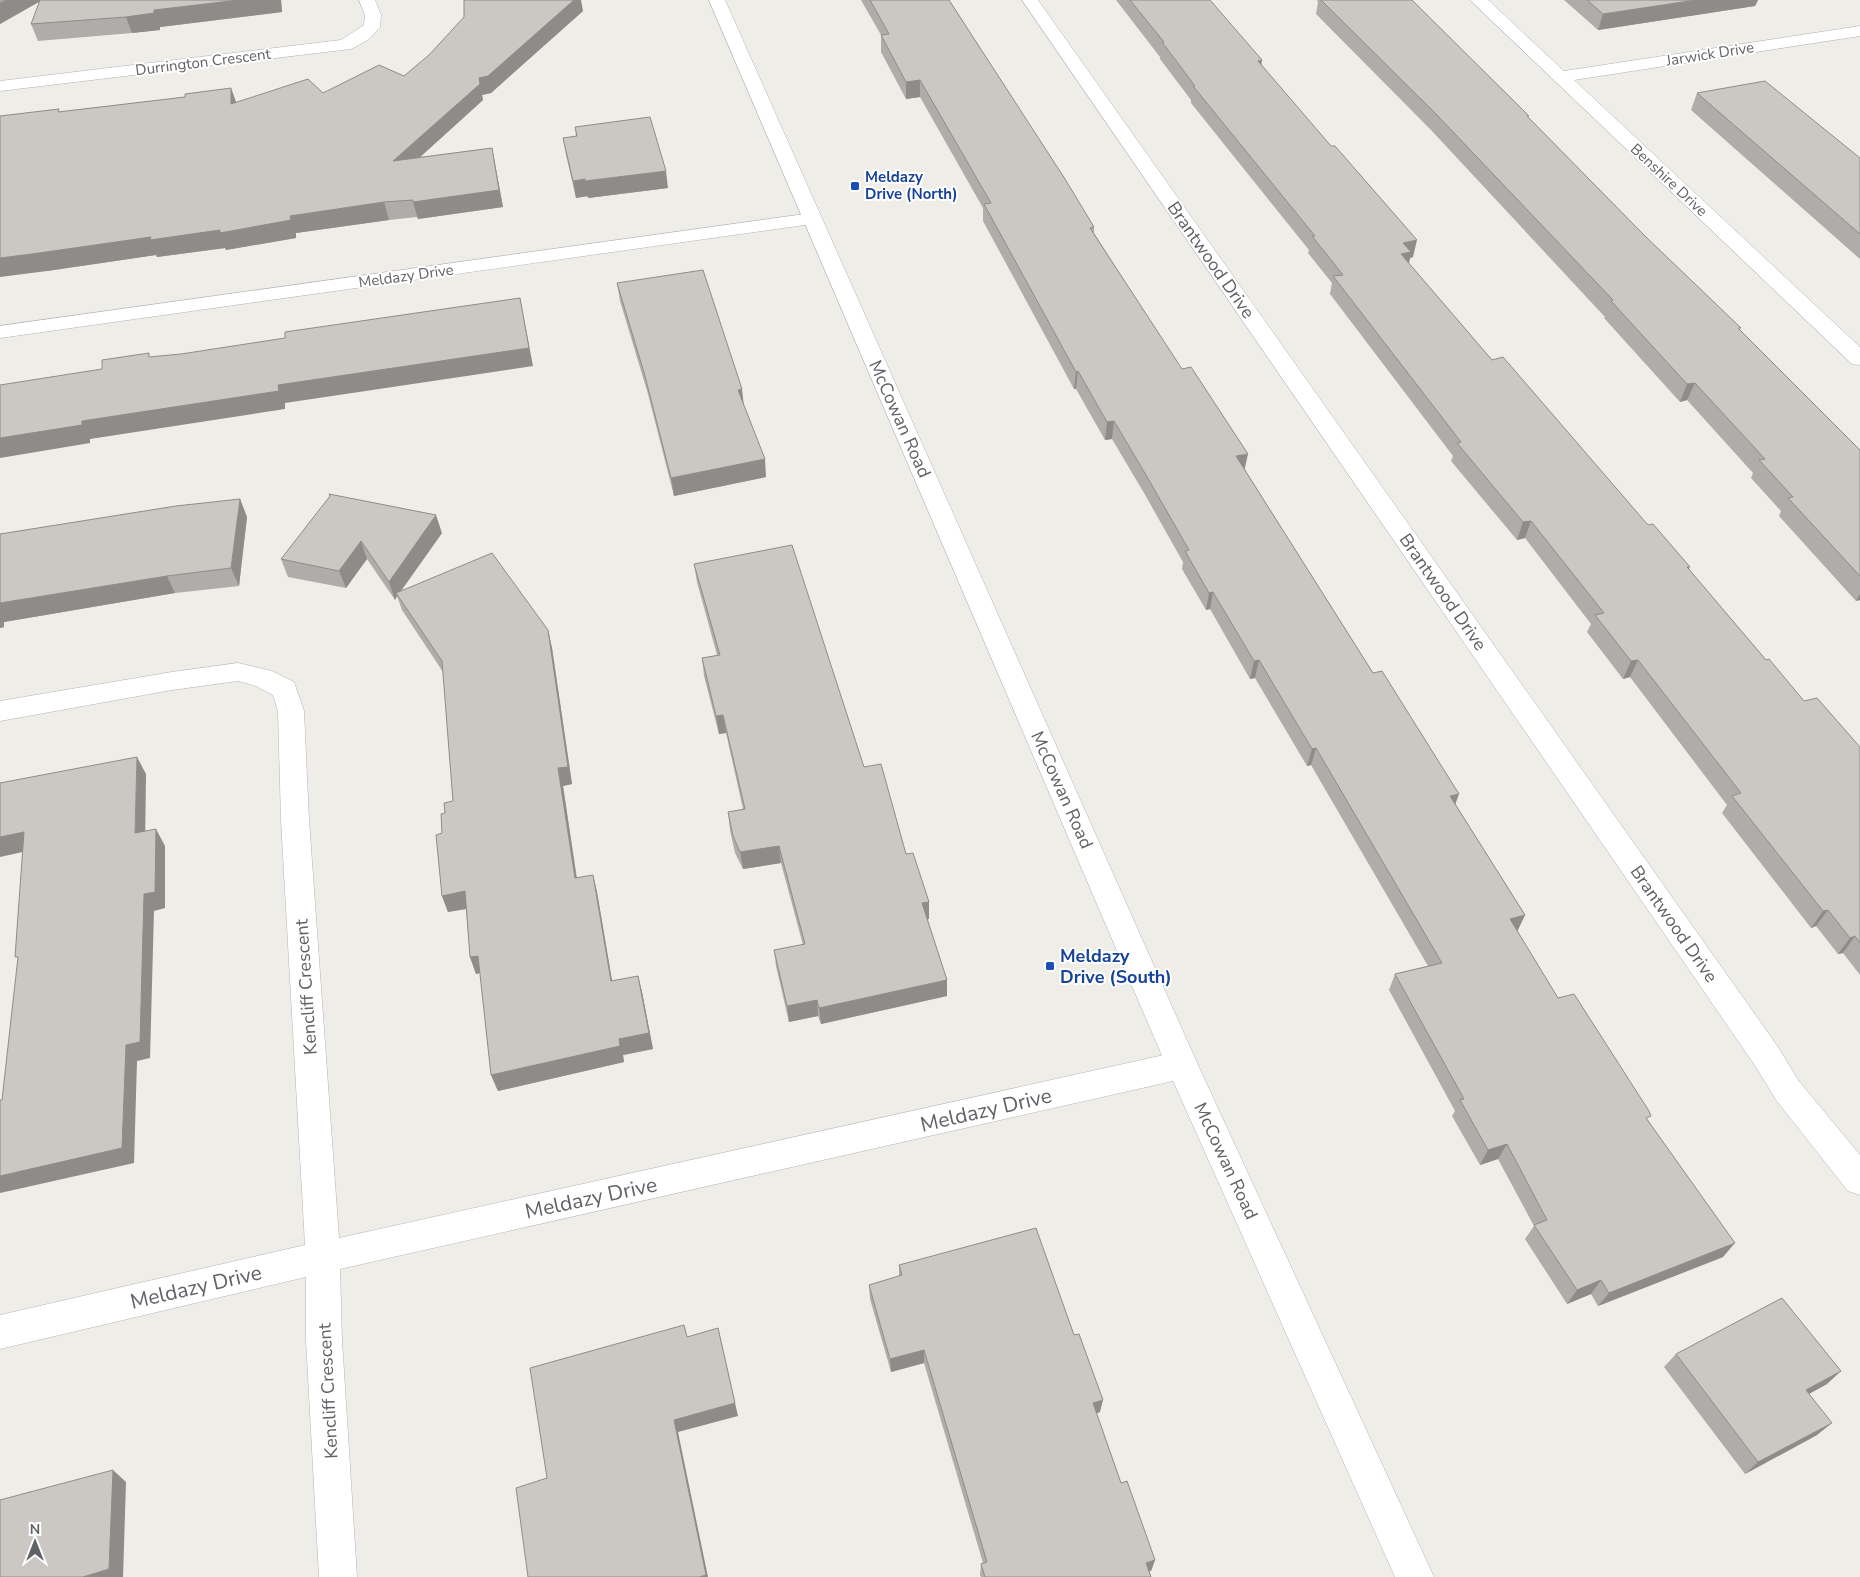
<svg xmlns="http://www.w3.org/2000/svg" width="1860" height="1577" font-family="'Nunito Sans',sans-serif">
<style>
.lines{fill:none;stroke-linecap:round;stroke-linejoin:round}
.street-casing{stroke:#b3b4b8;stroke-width:1}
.secondary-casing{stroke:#b2b5b8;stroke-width:1}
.street{fill:#fff;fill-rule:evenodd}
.secondary{fill:#fff;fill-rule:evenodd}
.wall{fill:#afaca9}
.shaded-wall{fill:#8e8c89}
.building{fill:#cbc8c4;stroke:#8e8c89}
.transit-dot{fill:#1a4fb4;stroke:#fff;stroke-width:2}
.labels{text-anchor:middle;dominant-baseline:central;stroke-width:4;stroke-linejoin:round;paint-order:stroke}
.far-street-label{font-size:15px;fill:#5f6266;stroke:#fff}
.far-transit-label{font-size:15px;font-weight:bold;fill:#164399;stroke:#fff;text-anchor:start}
.street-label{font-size:18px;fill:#5f6266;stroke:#fff}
.transit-label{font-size:18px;font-weight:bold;fill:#164399;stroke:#fff;text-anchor:start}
.near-street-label{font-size:21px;fill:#5f6266;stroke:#fff}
</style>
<rect width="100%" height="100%" fill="#efede8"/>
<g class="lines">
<defs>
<path id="street" d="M 359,0 L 375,0 L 381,15 L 380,27 L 368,40 L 351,49 L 0,91 L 0,81 L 341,40 L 364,25 L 365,15 Z
M 1022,0 L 1038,0 L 1778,1047 L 1798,1080 L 1860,1155 L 1860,1195 L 1848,1191 L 1776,1100 L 1756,1067 Z
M 1470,0 L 1488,0 L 1564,71 L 1860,26 L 1860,36 L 1574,80 L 1860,347 L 1860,365 L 1852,364 Z
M 812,213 L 819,215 L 822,219 L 819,223 L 0,338 L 0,326 Z
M 238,663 L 272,671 L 294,682 L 304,711 L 309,820 L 339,1238 L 1182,1051 L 1193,1055 L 1198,1065 L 1193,1075 L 1182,1079 L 340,1269 L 342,1340 L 357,1577 L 319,1577 L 306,1340 L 306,1277 L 0,1349 L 0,1315 L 305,1245 L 281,820 L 278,711 L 273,695 L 256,686 L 238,681 L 172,690 L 0,721 L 0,701 L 172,672 Z"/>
<path id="secondary" d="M 709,0 L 725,0 L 1198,1065 L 1434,1577 L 1395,1577 L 1166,1065 Z"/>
</defs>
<use href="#street" class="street-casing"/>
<use href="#secondary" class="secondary-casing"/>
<use href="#street" class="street"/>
<use href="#secondary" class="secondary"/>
</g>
<path class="wall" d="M 0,0 L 281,0 L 282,12 L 160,27 L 160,30 L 132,33 L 38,41 L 31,24 L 39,2 L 0,24 Z
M 861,0 L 949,0 L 1094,227 L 1094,233 L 1245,470 L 1525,915 L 1517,931 L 1558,998 L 1648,1120 L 1723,1257 L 1598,1306 L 1591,1294 L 1567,1304 L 1525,1239 L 1534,1226 L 1498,1159 L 1480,1165 L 1452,1116 L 1455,1111 L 1389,990 L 1395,974 L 1428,966 L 1311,765 L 1307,766 L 1255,678 L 1250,679 L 1210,609 L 1206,610 L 1182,569 L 1183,562 L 1144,493 L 1112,439 L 1105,440 L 1076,389 L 1074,389 L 983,221 L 983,208 L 920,97 L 906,99 L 881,52 L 881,35 Z
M 1116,0 L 1210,0 L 1413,257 L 1410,258 L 1409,264 L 1492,360 L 1648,525 L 1690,567 L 1689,570 L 1766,660 L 1804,701 L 1860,747 L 1860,975 L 1843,953 L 1838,954 L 1816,926 L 1811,928 L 1722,813 L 1727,805 L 1630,677 L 1623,679 L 1587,632 L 1591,624 L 1525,538 L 1517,540 L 1451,461 L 1453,456 L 1330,294 L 1332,283 L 1308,253 L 1309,250 L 1191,103 L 1191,100 L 1160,59 L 1160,57 Z
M 1317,0 L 1412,0 L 1645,236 L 1860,450 L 1860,600 L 1856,601 L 1779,516 L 1781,511 L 1751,478 L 1753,473 L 1687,400 L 1680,402 L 1604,318 L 1605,317 L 1431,130 L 1316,14 L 1318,2 Z
M 1564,0 L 1758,0 L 1755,6 L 1598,30 Z
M 583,11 L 491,93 L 482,95 L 483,100 L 420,157 L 492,148 L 503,207 L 418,219 L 417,217 L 389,220 L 296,233 L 296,238 L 226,250 L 225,248 L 157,257 L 156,255 L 47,271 L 60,112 L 185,97 L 231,88 L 236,102 L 323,93 L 404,76 Z
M 1697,93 L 1860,158 L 1860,259 L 1691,110 Z
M 575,127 L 668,188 L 588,198 L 588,196 L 576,198 L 566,155 L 563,138 L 576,136 Z
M 617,283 L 744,407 L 766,477 L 674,496 L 648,394 L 620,301 Z
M 329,494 L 442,533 L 401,591 L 548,630 L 552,648 L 572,784 L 563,786 L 577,878 L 593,875 L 597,892 L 612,981 L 638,976 L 642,992 L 653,1049 L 623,1055 L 624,1062 L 498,1091 L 491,1075 L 480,973 L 476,974 L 470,957 L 466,909 L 448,912 L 442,896 L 442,833 L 445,813 L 453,801 L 443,672 L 402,610 L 397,596 L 395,600 L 367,559 L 346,588 L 288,577 L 281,559 L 330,497 Z
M 240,499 L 247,517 L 239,586 L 175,593 L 4,622 L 4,627 L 0,628 L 0,534 Z
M 694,564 L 864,767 L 929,902 L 929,919 L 927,919 L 947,980 L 947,996 L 821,1024 L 818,1016 L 789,1022 L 776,966 L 774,950 L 803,945 L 781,863 L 743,869 L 735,853 L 730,830 L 728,812 L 743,809 L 726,733 L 719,734 L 704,676 L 702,658 L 717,655 L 697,582 Z
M 899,1265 L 1100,1412 L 1096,1413 L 1121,1483 L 1155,1560 L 1151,1571 L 1149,1571 L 1151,1577 L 981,1577 L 980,1575 L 981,1564 L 983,1563 L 924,1363 L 891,1372 L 870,1299 L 869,1285 L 899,1276 Z
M 1676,1354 L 1827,1384 L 1809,1394 L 1817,1435 L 1745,1474 L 1664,1367 Z"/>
<path class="shaded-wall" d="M 6,0 L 42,0 L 0,24 L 0,3 Z
M 239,0 L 281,0 L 282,12 L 160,27 L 160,30 L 132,33 L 126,17 L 154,10 Z
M 574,0 L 581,0 L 583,11 L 491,93 L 482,95 L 483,100 L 397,178 L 393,161 L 479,78 Z
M 1696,0 L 1758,0 L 1755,6 L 1598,30 L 1603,14 Z
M 1262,60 L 1260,77 L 1258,61 Z
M 920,80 L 920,97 L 906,99 L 906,82 Z
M 231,88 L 237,105 L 231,104 Z
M 492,148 L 503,207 L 418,219 L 413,202 Z
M 666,171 L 668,188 L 588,198 L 585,181 Z
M 585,179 L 588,196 L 576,198 L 573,181 Z
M 384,202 L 389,220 L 296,233 L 296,238 L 226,250 L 225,248 L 157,257 L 156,255 L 47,271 L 0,277 L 0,258 Z
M 1417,240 L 1413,257 L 1410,258 L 1407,270 L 1396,272 L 1403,243 Z
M 520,298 L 533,366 L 285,403 L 285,409 L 90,439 L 90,443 L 0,458 L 0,438 L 82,421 L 278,385 Z
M 1078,371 L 1076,389 L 1074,389 L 1076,372 Z
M 1695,383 L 1687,400 L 1680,402 L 1687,384 Z
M 742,389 L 744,407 L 738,390 Z
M 1114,421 L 1112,439 L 1105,440 L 1107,422 Z
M 1248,454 L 1244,472 L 1236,456 Z
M 765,459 L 766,477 L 674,496 L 671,478 Z
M 240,499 L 247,517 L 239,586 L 231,568 Z
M 436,515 L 442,533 L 398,595 L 396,593 L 397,596 L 395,600 L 389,582 Z
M 1531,521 L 1525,538 L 1517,540 L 1523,522 Z
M 361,541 L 367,559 L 346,588 L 339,571 Z
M 167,576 L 175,593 L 4,622 L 4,627 L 0,628 L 0,603 Z
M 1213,592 L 1210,609 L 1206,610 L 1209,593 Z
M 1860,594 L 1860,600 L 1856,601 Z
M 548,630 L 552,648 L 572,784 L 563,786 L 579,895 L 575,878 L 558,768 Z
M 1259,660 L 1255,678 L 1250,679 L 1254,661 Z
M 1638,660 L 1630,677 L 1623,679 L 1631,661 Z
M 723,715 L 726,733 L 719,734 L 716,716 Z
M 1316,748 L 1311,765 L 1307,766 L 1312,749 Z
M 137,757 L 146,774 L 145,850 L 135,833 Z
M 1459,794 L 1453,811 L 1450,796 Z
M 156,829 L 165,846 L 165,908 L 154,911 L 150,1058 L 137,1061 L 134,1163 L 0,1193 L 0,1176 L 126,1045 L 144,894 Z
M 24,832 L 36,849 L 0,857 L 0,837 Z
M 779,846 L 781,863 L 743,869 L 740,852 Z
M 593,875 L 597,892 L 615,998 L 611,981 Z
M 465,891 L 471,908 L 448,912 L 442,896 Z
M 929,902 L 929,919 L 922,920 L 922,903 Z
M 1828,910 L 1816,926 L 1811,928 L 1823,911 Z
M 1525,915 L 1517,932 L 1510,919 Z
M 1855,936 L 1843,953 L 1838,954 L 1850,938 Z
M 478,956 L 484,972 L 476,974 L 470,957 Z
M 638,976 L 642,992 L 653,1049 L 623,1055 L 624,1062 L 498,1091 L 491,1075 Z
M 947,980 L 947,996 L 821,1024 L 819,1008 Z
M 817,1000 L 818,1016 L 789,1022 L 787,1006 Z
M 1507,1144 L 1498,1159 L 1480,1165 L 1488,1150 Z
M 1735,1243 L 1723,1257 L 1598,1306 L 1609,1293 Z
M 1601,1280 L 1591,1294 L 1567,1304 L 1577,1290 Z
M 718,1328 L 738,1416 L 678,1432 L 708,1577 L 699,1577 L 674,1420 Z
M 924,1350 L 924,1363 L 891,1372 L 890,1359 Z
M 1841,1371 L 1827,1384 L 1792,1403 L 1806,1390 Z
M 1103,1400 L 1100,1412 L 1090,1416 L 1093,1403 Z
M 1832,1423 L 1817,1435 L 1745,1474 L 1758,1462 Z
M 113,1470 L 126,1482 L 123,1577 L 83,1577 Z
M 1155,1560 L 1151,1571 L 1142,1573 L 1146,1563 Z"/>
<path class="building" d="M 0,0 L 6,0 L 0,3 Z
M 40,0 L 239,0 L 154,10 L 154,13 L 126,17 L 31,24 Z
M 464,0 L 574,0 L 488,76 L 479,78 L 480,84 L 393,161 L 492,148 L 499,190 L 413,202 L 413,200 L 384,202 L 290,216 L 291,220 L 220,233 L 220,230 L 150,240 L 151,237 L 39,253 L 0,258 L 0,116 L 59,109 L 58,112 L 185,97 L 185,94 L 231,88 L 231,104 L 308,79 L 323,93 L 379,65 L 404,76 L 429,55 L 464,17 Z
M 870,0 L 949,0 L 1065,179 L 1094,227 L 1090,228 L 1182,369 L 1191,367 L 1248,454 L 1236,456 L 1373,673 L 1382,671 L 1459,794 L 1450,796 L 1525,915 L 1510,919 L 1558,998 L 1574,994 L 1649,1111 L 1651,1116 L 1646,1118 L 1735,1243 L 1609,1293 L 1601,1280 L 1577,1290 L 1534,1225 L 1547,1220 L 1507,1144 L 1488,1150 L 1460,1100 L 1464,1099 L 1395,974 L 1442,963 L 1316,748 L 1312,749 L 1259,660 L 1254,661 L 1213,592 L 1209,593 L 1185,551 L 1189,550 L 1146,475 L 1114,421 L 1107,422 L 1078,371 L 1076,372 L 984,204 L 991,203 L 920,80 L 906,82 L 881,35 L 889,34 Z
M 1130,0 L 1210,0 L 1262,60 L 1258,61 L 1331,146 L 1335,146 L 1417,240 L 1403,243 L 1411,252 L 1401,254 L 1492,360 L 1503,357 L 1648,525 L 1653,524 L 1690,567 L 1687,567 L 1766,660 L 1769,659 L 1804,701 L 1817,698 L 1860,747 L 1860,943 L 1855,936 L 1850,938 L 1828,910 L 1823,911 L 1732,796 L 1741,793 L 1638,660 L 1631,661 L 1595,615 L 1604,613 L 1531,521 L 1523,522 L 1457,443 L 1461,442 L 1333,276 L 1343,275 L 1312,236 L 1315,236 L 1193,86 L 1195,86 L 1162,42 L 1164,42 Z
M 1321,0 L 1412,0 L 1529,116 L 1527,116 L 1645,236 L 1741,328 L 1738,328 L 1860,450 L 1860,576 L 1788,498 L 1793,497 L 1759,460 L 1765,459 L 1695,383 L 1687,384 L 1611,301 L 1613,300 L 1435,113 Z
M 1587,0 L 1696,0 L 1603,14 Z
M 1765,81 L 1860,158 L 1860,234 L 1697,93 Z
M 650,117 L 666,171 L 585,181 L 585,179 L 573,181 L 563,138 L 577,136 L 575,127 Z
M 703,270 L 742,389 L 738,390 L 765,459 L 671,478 L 645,376 L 617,283 Z
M 520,298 L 529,348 L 278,385 L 279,391 L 82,421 L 82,425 L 0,438 L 0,385 L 102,369 L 102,360 L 149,353 L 149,357 L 181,354 L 285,338 L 285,332 Z
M 329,494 L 436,515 L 389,582 L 361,541 L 339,571 L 281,559 L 330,496 Z
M 240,499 L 231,568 L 167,576 L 0,603 L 0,534 L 176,506 Z
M 792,545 L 864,767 L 881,764 L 906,854 L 913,853 L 929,902 L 922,903 L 947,980 L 819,1008 L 817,1000 L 787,1006 L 774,950 L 805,944 L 779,846 L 740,852 L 733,836 L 728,812 L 745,809 L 723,715 L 716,716 L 702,658 L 720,655 L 694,564 Z
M 492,553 L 548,630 L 568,767 L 558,768 L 575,878 L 593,875 L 611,981 L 638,976 L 649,1033 L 619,1039 L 620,1046 L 491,1075 L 478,956 L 470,957 L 465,891 L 442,896 L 436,835 L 442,833 L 441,814 L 445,813 L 444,803 L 453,801 L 442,661 L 396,593 Z
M 137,757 L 135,833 L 156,829 L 155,892 L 144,894 L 140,1042 L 126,1045 L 122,1148 L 0,1176 L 0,1100 L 2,1100 L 18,957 L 15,957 L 24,832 L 0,837 L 0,783 Z
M 1036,1228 L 1074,1335 L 1079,1334 L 1103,1400 L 1093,1403 L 1121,1483 L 1127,1481 L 1155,1560 L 1146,1563 L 1151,1577 L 985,1577 L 981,1564 L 987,1562 L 924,1350 L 890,1359 L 869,1285 L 902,1275 L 899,1265 Z
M 1782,1298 L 1841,1371 L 1806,1390 L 1832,1423 L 1758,1462 L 1676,1354 Z
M 684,1325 L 687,1337 L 718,1328 L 735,1403 L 674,1420 L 706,1575 L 699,1577 L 528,1577 L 516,1488 L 547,1478 L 530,1368 Z
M 113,1470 L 109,1569 L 83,1577 L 0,1577 L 0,1500 Z"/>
<g class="transit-dot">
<rect x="850" y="181" width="10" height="10" rx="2.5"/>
<rect x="1045" y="961" width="10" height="10" rx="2.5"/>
</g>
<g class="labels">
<g class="far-street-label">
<text transform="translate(1710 54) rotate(-9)">Jarwick Drive</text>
<text transform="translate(203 62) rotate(-7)">Durrington Crescent</text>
<text transform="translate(1669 180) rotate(43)">Benshire Drive</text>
<text transform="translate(406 276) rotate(-8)">Meldazy Drive</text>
</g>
<g class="far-transit-label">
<text x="865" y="177">Meldazy<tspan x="865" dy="17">Drive (North)</tspan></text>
</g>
<g class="street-label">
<text transform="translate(1211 260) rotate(55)">Brantwood Drive</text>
<text transform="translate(900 419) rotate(66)">McCowan Road</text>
<text transform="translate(1443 592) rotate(55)">Brantwood Drive</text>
<text transform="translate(1062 790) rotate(66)">McCowan Road</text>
<text transform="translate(1674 924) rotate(55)">Brantwood Drive</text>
<text transform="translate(306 987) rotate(-94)">Kencliff Crescent</text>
<text transform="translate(1226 1161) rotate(65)">McCowan Road</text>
<text transform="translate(328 1391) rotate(-93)">Kencliff Crescent</text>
</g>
<g class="transit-label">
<text x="1060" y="956">Meldazy<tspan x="1060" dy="21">Drive (South)</tspan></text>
</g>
<g class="near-street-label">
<text transform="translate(986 1110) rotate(-13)">Meldazy Drive</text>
<text transform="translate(591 1198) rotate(-12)">Meldazy Drive</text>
<text transform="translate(196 1287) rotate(-13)">Meldazy Drive</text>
</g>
</g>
<g transform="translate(35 1542)" stroke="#ffffff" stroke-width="4" paint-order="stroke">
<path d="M0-4L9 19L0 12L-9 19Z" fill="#5f6266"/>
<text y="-8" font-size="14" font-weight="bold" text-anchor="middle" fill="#5f6266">N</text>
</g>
</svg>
